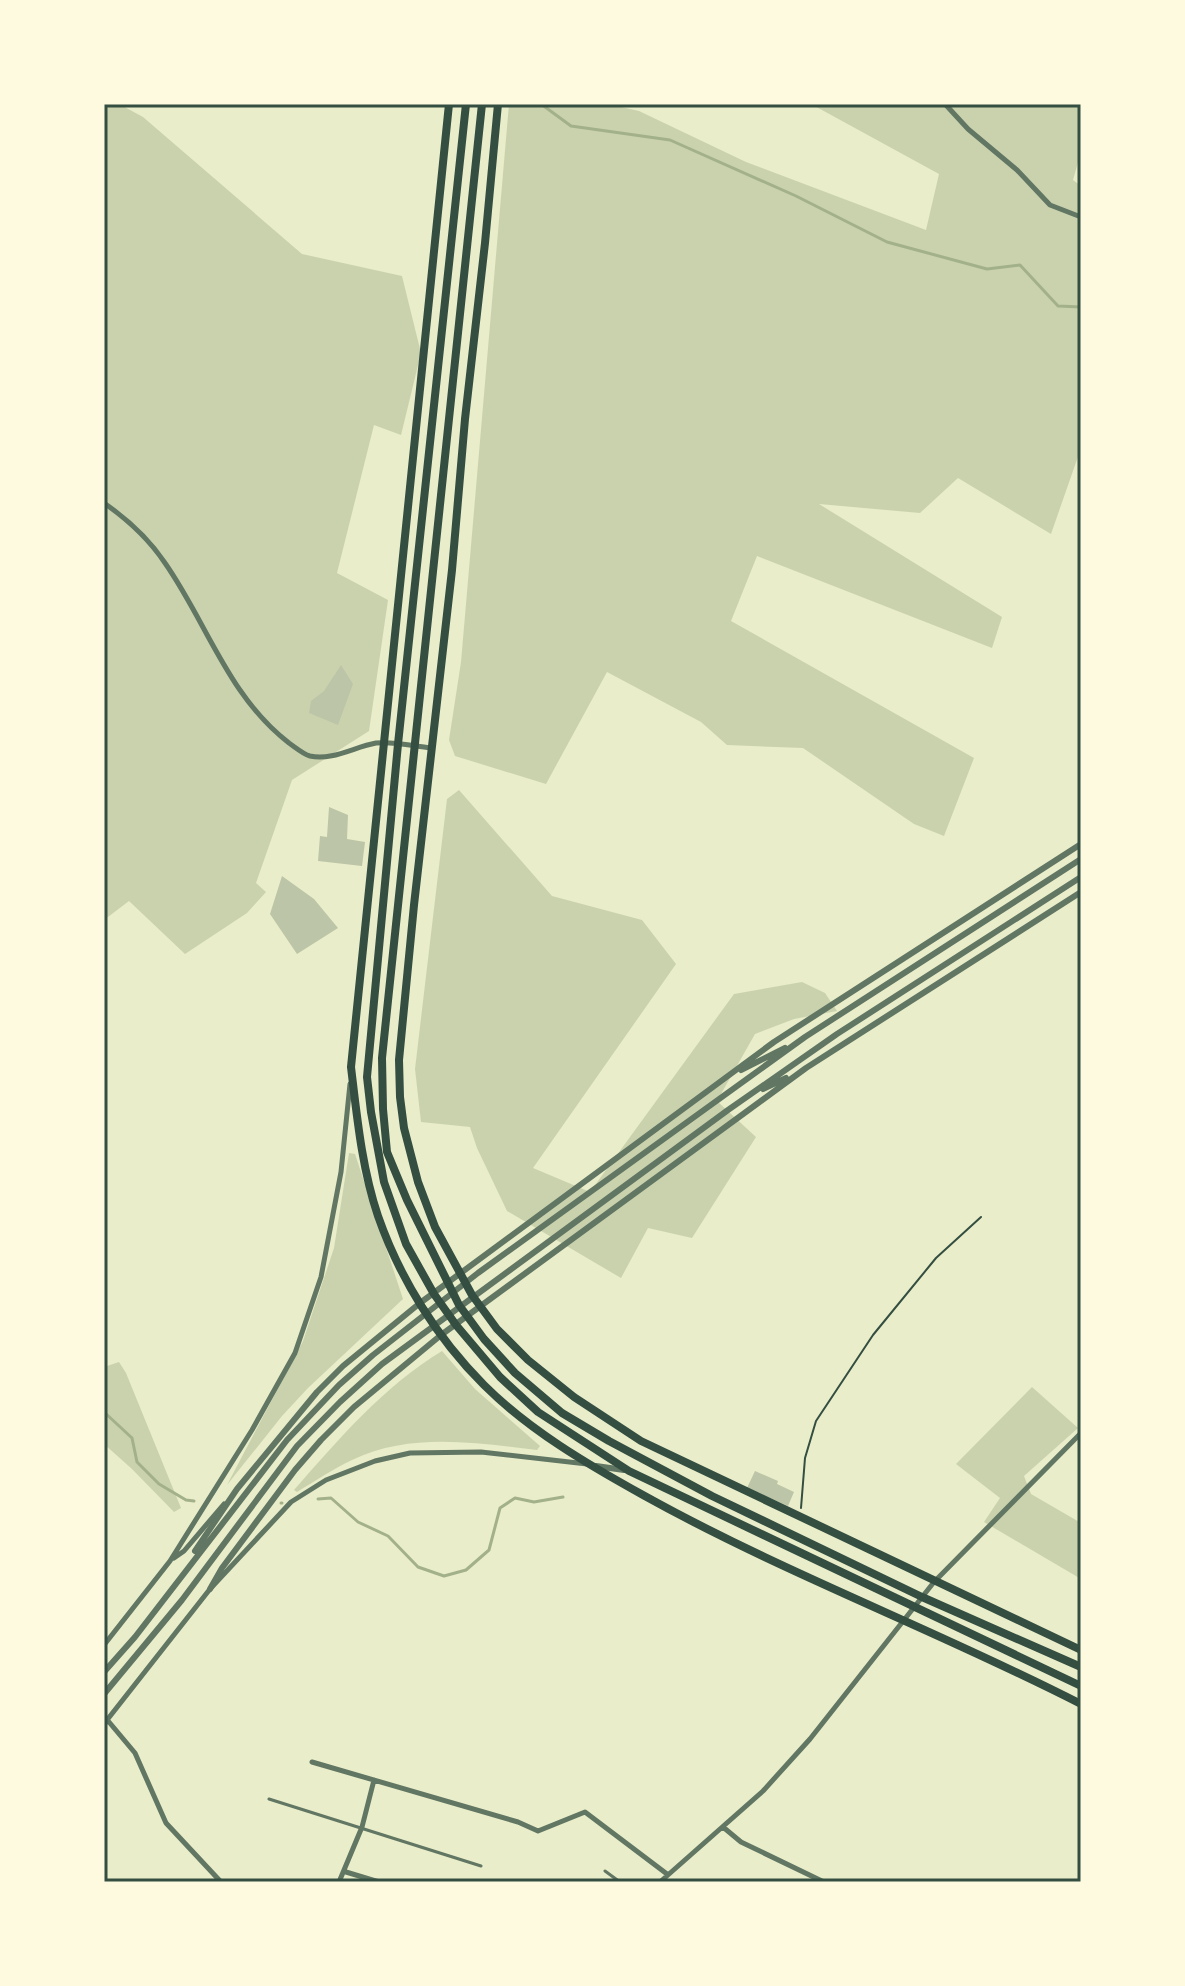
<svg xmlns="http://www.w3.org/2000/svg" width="1185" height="1986" font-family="'Noto Sans',sans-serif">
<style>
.green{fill:#cad2ad}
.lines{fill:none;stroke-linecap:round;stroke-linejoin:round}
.stream{stroke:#a3b18a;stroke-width:3}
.building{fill:#bcc5a7}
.path{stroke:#344e41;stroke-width:2}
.service{stroke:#617663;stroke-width:3}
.minor{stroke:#617663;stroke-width:5}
.tertiary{stroke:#617663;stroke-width:6}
.primary{stroke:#344e41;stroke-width:8}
.neatline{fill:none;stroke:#344e41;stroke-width:3}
</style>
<rect width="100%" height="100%" fill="#e9edc9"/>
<path class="green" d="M 104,104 L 119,104 L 143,117 L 302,254 L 402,276 L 421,353 L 401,435 L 374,425 L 337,573 L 388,600 L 369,731 L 292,780 L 256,883 L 266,892 L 247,913 L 185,954 L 129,901 L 104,920 Z
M 509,104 L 608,104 L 639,111 L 746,162 L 926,230 L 939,174 L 811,104 L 1081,104 L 1081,152 L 1073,180 L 1081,186 L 1081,448 L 1051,534 L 958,478 L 920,513 L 819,504 L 1002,617 L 992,648 L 757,556 L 731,621 L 974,758 L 944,836 L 914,824 L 803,748 L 727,745 L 701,722 L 607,672 L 546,784 L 455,756 L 449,740 L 461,662 Z
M 459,790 L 552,896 L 642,920 L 676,964 L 533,1168 L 590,1192 L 734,994 L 802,982 L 825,993 L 837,1011 L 794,1019 L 755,1034 L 717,1101 L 756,1137 L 692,1238 L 648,1228 L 621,1278 L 507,1211 L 477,1148 L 470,1127 L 421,1122 L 415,1069 L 447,799 Z
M 349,1153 L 355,1154 L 403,1299 L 308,1388 L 282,1416 L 227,1485 L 303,1341 L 334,1248 Z
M 442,1351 L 475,1389 L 540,1446 L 537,1450 C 475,1443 411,1432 352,1460 C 333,1469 315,1481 297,1492 L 294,1490 C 339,1439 384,1386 442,1351 Z
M 119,1362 L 126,1373 L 181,1508 L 174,1512 L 132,1469 L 104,1444 L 104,1367 Z
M 1032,1387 L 1078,1428 L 1024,1476 L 1031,1494 L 1081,1523 L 1081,1579 L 984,1522 L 1000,1498 L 956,1464 Z"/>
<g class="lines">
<path class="stream" d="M 541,104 L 571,126 L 670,140 L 796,196 L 887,242 L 987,269 L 1020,265 L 1058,306 L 1081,307
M 104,1412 L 132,1438 L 137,1462 L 159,1484 L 186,1500 L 194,1501
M 318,1499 L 331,1498 L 358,1522 L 388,1536 L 418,1567 L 444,1576 L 466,1570 L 489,1550 L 500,1508 L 515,1498 L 534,1502 L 563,1497
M 281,1503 L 282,1503"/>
</g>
<path class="building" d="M 341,665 L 353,684 L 338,725 L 309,713 L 311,701 L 324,691 Z
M 329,807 L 348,815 L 347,839 L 365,842 L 362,866 L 318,861 L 320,836 L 327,837 Z
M 282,876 L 314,899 L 338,928 L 297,954 L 270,914 Z
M 755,1471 L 778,1481 L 777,1484 L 794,1492 L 788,1506 L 747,1488 Z"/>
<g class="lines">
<path class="path" d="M 801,1508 L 805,1458 L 816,1421 L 873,1335 L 936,1258 L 981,1217"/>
<path class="service" d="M 269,1799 L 481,1866
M 605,1871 L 620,1882"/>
<path class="minor" d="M 945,104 L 968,129 L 1017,170 L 1050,205 L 1081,217
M 104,503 C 127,519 149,539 165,563 C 207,623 228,696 289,743 C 295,747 303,754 310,756 C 332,761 354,747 376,743 C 393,741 413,746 430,748
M 174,1558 L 184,1551 L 224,1504
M 104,1645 L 170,1561 L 252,1430 L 295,1353 L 321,1277 L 341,1172 L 350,1084
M 104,1716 L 135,1753 L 166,1823 L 221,1882
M 107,1720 L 210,1589 L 291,1502 L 326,1480 L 375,1461 L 410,1453 L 481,1452 L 587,1464
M 312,1762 L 518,1822 L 538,1831 L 585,1812 L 667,1874
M 723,1827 L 741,1842 L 824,1882
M 346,1872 L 379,1882
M 339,1882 L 362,1827 L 374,1780
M 660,1882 L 763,1791 L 810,1739 L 934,1582 L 1081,1433"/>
<path class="tertiary" d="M 741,1070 L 785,1048
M 763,1089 L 786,1078
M 596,1466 L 624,1470
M 195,1551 L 237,1489 L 317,1392 L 343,1366 L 420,1303 L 774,1042 L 1081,844
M 210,1589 L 222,1568 L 295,1470 L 321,1440 L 354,1407 L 441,1335 L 806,1068 L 1081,892
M 104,1672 L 135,1637 L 287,1440 L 339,1385 L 373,1355 L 478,1273 L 805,1037 L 1081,859
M 104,1694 L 182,1600 L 297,1446 L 340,1402 L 382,1364 L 728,1110 L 837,1034 L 1081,877
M 104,1724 L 107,1720"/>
<path class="primary" d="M 449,104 L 351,1067 C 357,1117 362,1169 378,1216 C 400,1279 437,1338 484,1385 C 529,1430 587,1464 643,1495 C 785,1574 937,1630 1081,1704
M 466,104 L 398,744 L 367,1077 L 371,1112 L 384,1182 L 406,1244 L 434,1294 L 456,1325 L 500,1377 L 538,1412 L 629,1471 L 1081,1686
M 482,104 L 382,1058 L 383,1109 L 387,1152 L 407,1200 L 459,1305 L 484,1339 L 515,1373 L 562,1413 L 609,1441 L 712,1496 L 922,1597 L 1081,1667
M 498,104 L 485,243 L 465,419 L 452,570 L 414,905 L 399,1060 L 400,1097 L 404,1128 L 418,1182 L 435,1227 L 472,1295 L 497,1329 L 528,1360 L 574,1397 L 641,1441 L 1081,1650"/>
</g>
<rect width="1185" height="1986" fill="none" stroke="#fefae0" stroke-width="212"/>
<rect x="106" y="106" width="973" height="1774" class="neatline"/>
</svg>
